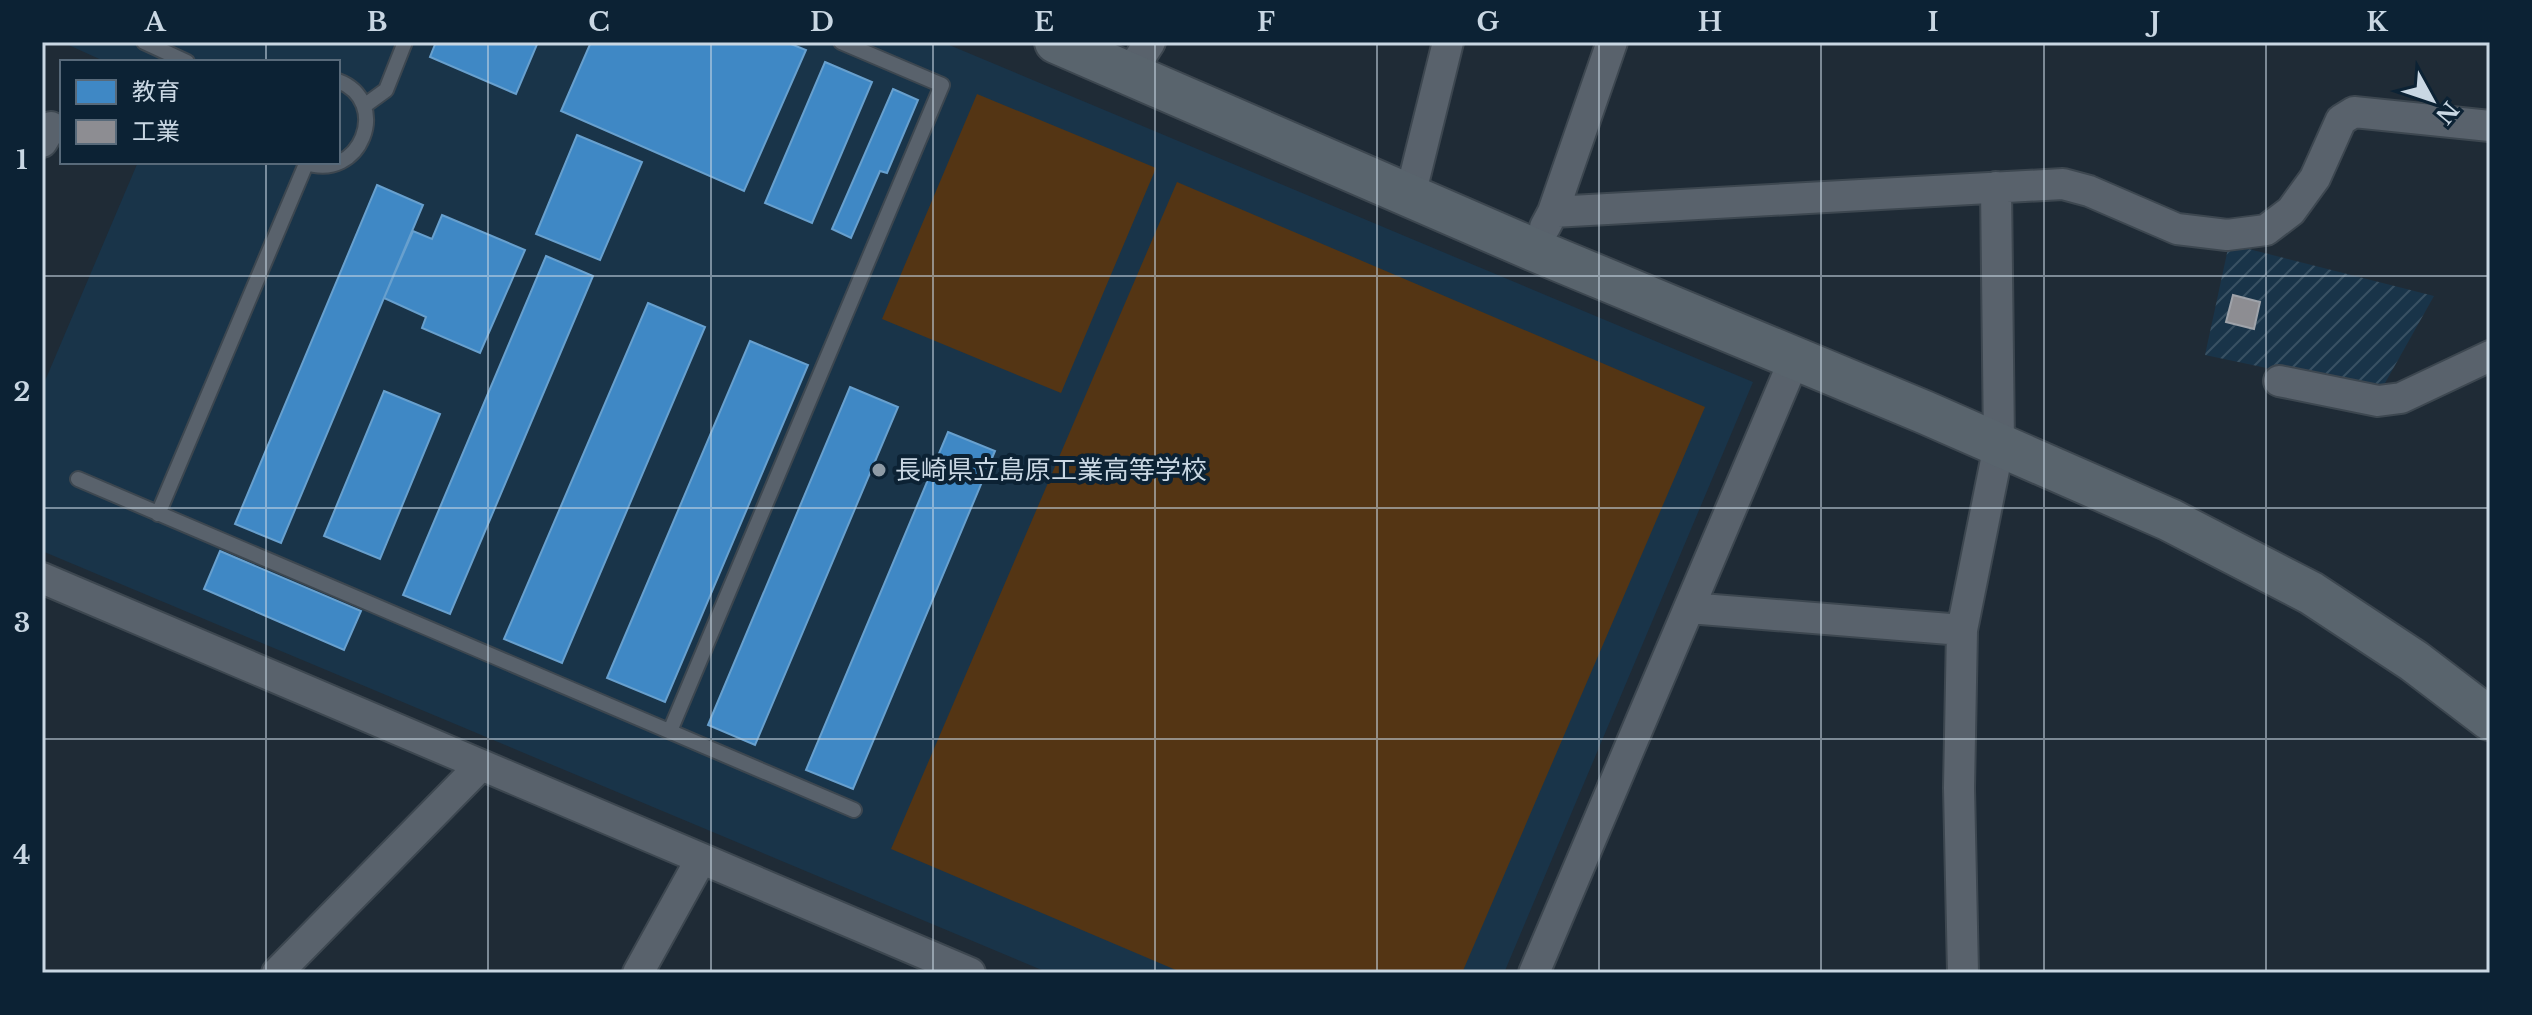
<svg xmlns="http://www.w3.org/2000/svg" width="2532" height="1015" font-family="'Libre Baskerville','Noto Sans JP',serif">
<style>
.built{fill:#193449}
.industrial{fill:url(#industrial-furrows)}
.grass{fill:#543514}
.schools{fill:#3f88c5;stroke:#68a0ce;stroke-width:2}
.industry{fill:#8d8d92;stroke:#9fa3aa;stroke-width:2}
.lines{fill:none;stroke-linecap:round;stroke-linejoin:round}
.lane-casing{stroke:#3d4750;stroke-width:18}
.street-casing{stroke:#3d4750;stroke-width:34}
.secondary-casing{stroke:#3d4750;stroke-width:46}
.lane{stroke:#59626c;stroke-width:14}
.street{stroke:#59626c;stroke-width:30}
.secondary{stroke:#59646d;stroke-width:42}
.grid{fill:none;stroke:#c9d7e3;stroke-width:2;stroke-opacity:0.55}
.poi-dot{fill:#8e9ba6;stroke:#0c2234;stroke-width:3}
.labels{text-anchor:middle;dominant-baseline:central;stroke-width:8;stroke-linejoin:round;paint-order:stroke}
.poi-label{font-size:26px;fill:#c9d7e3;stroke:#0c2234;text-anchor:start}
.neatline{fill:none;stroke:#c9d7e3;stroke-width:3}
.grid-label{font-size:26px;text-anchor:middle;font-weight:bold;fill:#c9d7e3}
</style>
<defs>
<pattern id="industrial-furrows" width="10" height="10" patternUnits="userSpaceOnUse" patternTransform="scale(2)"><rect width="10" height="10" fill="#193449"/><path d="M-1 1l2-2M0 10L10 0M9 11l2-2" fill="none" stroke="#395163"/></pattern>
</defs>
<rect width="100%" height="100%" fill="#1f2b36"/>
<path class="built" d="M 62,42 L 942,42 L 1753,382 L 1504,973 L 1049,973 L 42,551 L 42,388 L 138,162 L 338,162 L 338,62 L 106,62 Z"/>
<path class="industrial" d="M 2229,244 L 2434,296 L 2380,392 L 2205,355 Z"/>
<path class="grass" d="M 977,94 L 1156,168 L 1061,393 L 882,319 Z
M 1177,182 L 1705,407 L 1462,973 L 1183,973 L 891,849 Z"/>
<path class="schools" d="M 436,42 L 538,42 L 516,94 L 430,57 Z
M 591,42 L 786,42 L 806,50 L 744,191 L 561,111 Z
M 825,62 L 872,82 L 812,223 L 765,203 Z
M 893,89 L 918,100 L 887,173 L 880,171 L 851,238 L 832,229 Z
M 577,135 L 642,162 L 600,260 L 536,234 Z
M 377,185 L 423,205 L 281,543 L 235,524 Z
M 442,215 L 525,250 L 480,353 L 422,328 L 426,317 L 384,298 L 413,231 L 432,239 Z
M 546,256 L 593,276 L 450,614 L 403,595 Z
M 648,303 L 705,327 L 562,663 L 504,639 Z
M 750,341 L 808,365 L 665,702 L 607,678 Z
M 850,387 L 898,407 L 755,745 L 708,725 Z
M 384,391 L 440,414 L 380,559 L 324,536 Z
M 948,432 L 995,451 L 853,789 L 806,770 Z
M 220,551 L 361,611 L 344,650 L 204,589 Z"/>
<path class="industry" d="M 2233,295 L 2260,302 L 2254,329 L 2226,322 Z"/>
<g class="lines">
<defs>
<path id="lane" d="M 144,42 L 187,62
M 364,106 L 386,90 L 405,42
M 304,162 C 361,184 392,101 338,81
M 78,479 L 854,810
M 158,514 L 306,164
M 670,731 L 942,85 L 841,42"/>
<path id="street" d="M 1130,73 L 1150,42
M 42,142 L 51,127
M 1410,196 L 1448,42
M 1553,212 L 2063,184 L 2089,191 L 2177,229 L 2227,235 L 2266,230 L 2291,211 L 2315,178 L 2341,120 L 2354,112 L 2490,126
M 1545,227 L 1553,212 L 1612,42
M 2279,381 L 2378,401 L 2401,398 L 2490,356
M 42,578 L 970,973
M 1689,608 L 1962,630
M 277,973 L 481,765
M 638,973 L 701,859
M 1534,973 L 1795,358
M 1963,973 L 1959,788 L 1962,630 L 1999,445 L 1996,187"/>
<path id="secondary" d="M 1056,42 L 1532,249 L 1924,412 L 2170,520 L 2311,593 L 2414,661 L 2490,719"/>
</defs>
<use href="#lane" class="lane-casing"/>
<use href="#street" class="street-casing"/>
<use href="#secondary" class="secondary-casing"/>
<use href="#lane" class="lane"/>
<use href="#street" class="street"/>
<use href="#secondary" class="secondary"/>
</g>
<path class="grid" d="M 266,42 L 266,62M 488,42 L 488,973M 711,42 L 711,973M 933,42 L 933,973M 1155,42 L 1155,973M 1377,42 L 1377,973M 1599,42 L 1599,973M 1821,42 L 1821,973M 2044,42 L 2044,973M 2266,42 L 2266,973M 266,162 L 266,973M 42,276 L 2490,276M 42,508 L 2490,508M 42,739 L 2490,739"/>
<circle class="poi-dot" cx="879" cy="470" r="8"/>
<g class="labels">
<g class="poi-label">
<text x="895" y="470">長崎県立島原工業高等学校</text>
</g>
</g>
<rect width="2532" height="1015" fill="none" stroke="#0c2234" stroke-width="88"/>
<rect x="60" y="60" width="280" height="104" fill="#0c2234" stroke="#586a7a" stroke-width="2"/>
<rect x="76" y="80" width="40" height="24" fill="#3f88c5" stroke="#586a7a" stroke-width="2"/>
<text x="132" y="100" font-size="24" fill="#c9d7e3">教育</text>
<rect x="76" y="120" width="40" height="24" fill="#8d8d92" stroke="#586a7a" stroke-width="2"/>
<text x="132" y="140" font-size="24" fill="#c9d7e3">工業</text>
<g transform="translate(2432 100) rotate(130)" stroke="#0c2234" stroke-width="6" paint-order="stroke">
<path d="M0-6L14 30L0 20L-14 30Z" fill="#c9d7e3"/>
<text y="-12" font-size="22" font-weight="bold" text-anchor="middle" fill="#c9d7e3">N</text>
</g>
<rect x="44" y="44" width="2444" height="927" class="neatline"/>
<g class="grid-label">
<text x="155" y="31">A</text>
<text x="377" y="31">B</text>
<text x="599" y="31">C</text>
<text x="822" y="31">D</text>
<text x="1044" y="31">E</text>
<text x="1266" y="31">F</text>
<text x="1488" y="31">G</text>
<text x="1710" y="31">H</text>
<text x="1933" y="31">I</text>
<text x="2155" y="31">J</text>
<text x="2377" y="31">K</text>
<text x="22" y="169">1</text>
<text x="22" y="401">2</text>
<text x="22" y="632">3</text>
<text x="22" y="864">4</text>
</g>
</svg>
